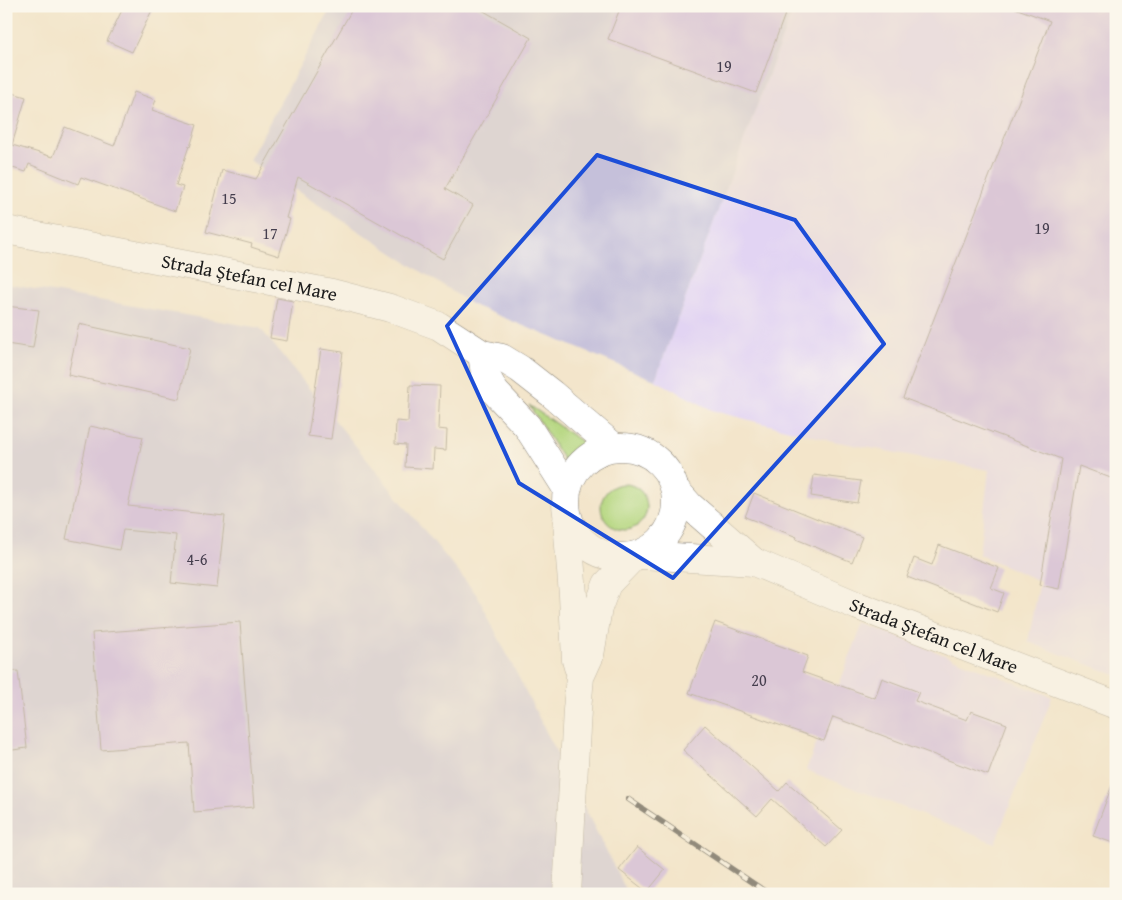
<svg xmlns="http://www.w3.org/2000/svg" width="1122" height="900" font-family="'Gentium Book Plus',serif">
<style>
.built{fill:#e2d4f3}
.industrial{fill:#c5c0da}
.green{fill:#b4d67e;stroke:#68794d}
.building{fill:#bfa3e5}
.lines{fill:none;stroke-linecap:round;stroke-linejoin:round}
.major-casing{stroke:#888074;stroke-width:29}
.major{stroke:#fff;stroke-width:28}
.rail-casing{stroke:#1c1c1c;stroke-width:5.5}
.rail{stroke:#fbf7ec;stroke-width:4;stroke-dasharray:11;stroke-linecap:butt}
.marked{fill:none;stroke:#1d4ed8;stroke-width:4;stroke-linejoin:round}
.labels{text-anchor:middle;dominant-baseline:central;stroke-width:4;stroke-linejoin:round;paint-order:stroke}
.number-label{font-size:16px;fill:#453e4e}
.street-label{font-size:19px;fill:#1c1c1c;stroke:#fbf7ec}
</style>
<rect width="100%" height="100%" fill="#fbf7ec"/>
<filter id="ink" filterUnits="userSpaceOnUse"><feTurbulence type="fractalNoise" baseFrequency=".02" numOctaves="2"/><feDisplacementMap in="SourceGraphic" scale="10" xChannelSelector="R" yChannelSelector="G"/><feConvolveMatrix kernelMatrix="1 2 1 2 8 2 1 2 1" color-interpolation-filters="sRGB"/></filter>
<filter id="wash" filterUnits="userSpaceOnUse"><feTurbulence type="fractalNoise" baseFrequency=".0096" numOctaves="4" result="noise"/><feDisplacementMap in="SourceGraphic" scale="20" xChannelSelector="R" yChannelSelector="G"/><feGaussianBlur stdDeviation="1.12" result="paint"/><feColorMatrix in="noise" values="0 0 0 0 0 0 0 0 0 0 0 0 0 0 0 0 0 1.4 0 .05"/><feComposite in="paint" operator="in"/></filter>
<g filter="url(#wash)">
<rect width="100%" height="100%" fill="#f3e5cb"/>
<path class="built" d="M 794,6 L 1116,6 L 1116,675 L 1028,642 L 1040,581 L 979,555 L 989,470 L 833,441 L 714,411 L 655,380 Z
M 863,623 L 1052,697 L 995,843 L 806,770 Z"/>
<path class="industrial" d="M 332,6 L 794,6 L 655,380 L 473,305 L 249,160 Z
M 6,284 L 260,328 L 477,595 L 628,894 L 6,894 Z"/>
<path class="green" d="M 529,405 L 592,449 L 574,455 L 567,465 Z
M601 507a23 23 0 1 1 46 0a23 23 0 1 1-46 0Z"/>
<g id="blocks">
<path class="building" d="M 124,6 L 154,6 L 132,52 L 107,41 Z
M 354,6 L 475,6 L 531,38 L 445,189 L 473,205 L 443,259 L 298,177 L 286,218 L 290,219 L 279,256 L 251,247 L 252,244 L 206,232 L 222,170 L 256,179 Z
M 621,6 L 788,6 L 756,93 L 608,39 Z
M 1016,6 L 1116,6 L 1116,480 L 1079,466 L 1059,589 L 1040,585 L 1061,459 L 903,398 L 1050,21 L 1015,8 Z
M 6,91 L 26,97 L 12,145 L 53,157 L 65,127 L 114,146 L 134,92 L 156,100 L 152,110 L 197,125 L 190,147 L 189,146 L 176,185 L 183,187 L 175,211 L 81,177 L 78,184 L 29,164 L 26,172 L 6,166 Z
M 277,298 L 293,301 L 287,341 L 270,338 Z
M 6,306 L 39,310 L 33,348 L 6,344 Z
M 79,324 L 190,348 L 179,399 L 68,375 Z
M 321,349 L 343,352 L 331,439 L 308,436 Z
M 410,385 L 440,386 L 438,429 L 447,430 L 446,450 L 434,449 L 433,469 L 405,467 L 406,445 L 395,444 L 396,421 L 408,422 Z
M 90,426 L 143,437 L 128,506 L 225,516 L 217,588 L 171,583 L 176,535 L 123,530 L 119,550 L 66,539 Z
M 814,475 L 861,481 L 857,503 L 811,496 Z
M 754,493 L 862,537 L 852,562 L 796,539 L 797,537 L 745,517 Z
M 939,545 L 999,568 L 991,588 L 1004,593 L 997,612 L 907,577 L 914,558 L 932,565 Z
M 240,622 L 254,807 L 194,812 L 189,743 L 101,750 L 92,633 Z
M 715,622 L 808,656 L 802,672 L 875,698 L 882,678 L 919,692 L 915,701 L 967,720 L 971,711 L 1007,724 L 988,775 L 833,717 L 824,741 L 689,693 Z
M 18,671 L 27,748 L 6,751 L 6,672 Z
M 705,725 L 779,791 L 787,782 L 842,830 L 826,847 L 772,799 L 757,816 L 683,750 Z
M 1114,780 L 1116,781 L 1116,844 L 1093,836 Z
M 637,847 L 665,870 L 647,892 L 619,870 Z"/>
</g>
</g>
<g filter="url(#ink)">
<use href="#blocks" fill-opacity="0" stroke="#888074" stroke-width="1"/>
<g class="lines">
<defs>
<g id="major">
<path id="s1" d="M 6,230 L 332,293 L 390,308 L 439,326 L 482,354 L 502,358 L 520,369 L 552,394 L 614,447"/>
<path d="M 482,354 L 485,374 L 495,392 L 527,426 L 567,489"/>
<circle cx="621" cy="502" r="55"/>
<path id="s2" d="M 675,489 L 690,506 L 754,562 L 858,606 L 1116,705"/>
<path d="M 567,521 L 573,595 L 576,660 L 578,667"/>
<path d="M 642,555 L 754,562"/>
<path d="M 567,894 L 577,710 L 580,677 L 590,655 L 598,608 L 607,584 L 634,556"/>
</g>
</defs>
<use href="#major" class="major-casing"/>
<use href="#major" class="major"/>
<defs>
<path id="rail" d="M 628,799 L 769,894"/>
</defs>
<use href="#rail" class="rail-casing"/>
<use href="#rail" class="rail"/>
</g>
</g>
<path d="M0 0H1122V900H0ZM 597,155 L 795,220 L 884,344 L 673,578 L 519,483 L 447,326 Z" fill="#f3e5cb" fill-opacity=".55" fill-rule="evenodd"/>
<path class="marked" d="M 597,155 L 795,220 L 884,344 L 673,578 L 519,483 L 447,326 Z"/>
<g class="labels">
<g class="number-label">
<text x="724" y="66">19</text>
<text x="229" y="198">15</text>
<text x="1042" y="228">19</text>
<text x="270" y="233">17</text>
<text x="197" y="559">4-6</text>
<text x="759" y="680">20</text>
</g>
<g class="street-label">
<text stroke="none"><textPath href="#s1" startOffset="248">Strada Ștefan cel Mare</textPath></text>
<text stroke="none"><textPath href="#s2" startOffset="302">Strada Ștefan cel Mare</textPath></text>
</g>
</g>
<rect width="1122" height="900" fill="none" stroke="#fbf7ec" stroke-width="25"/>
</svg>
